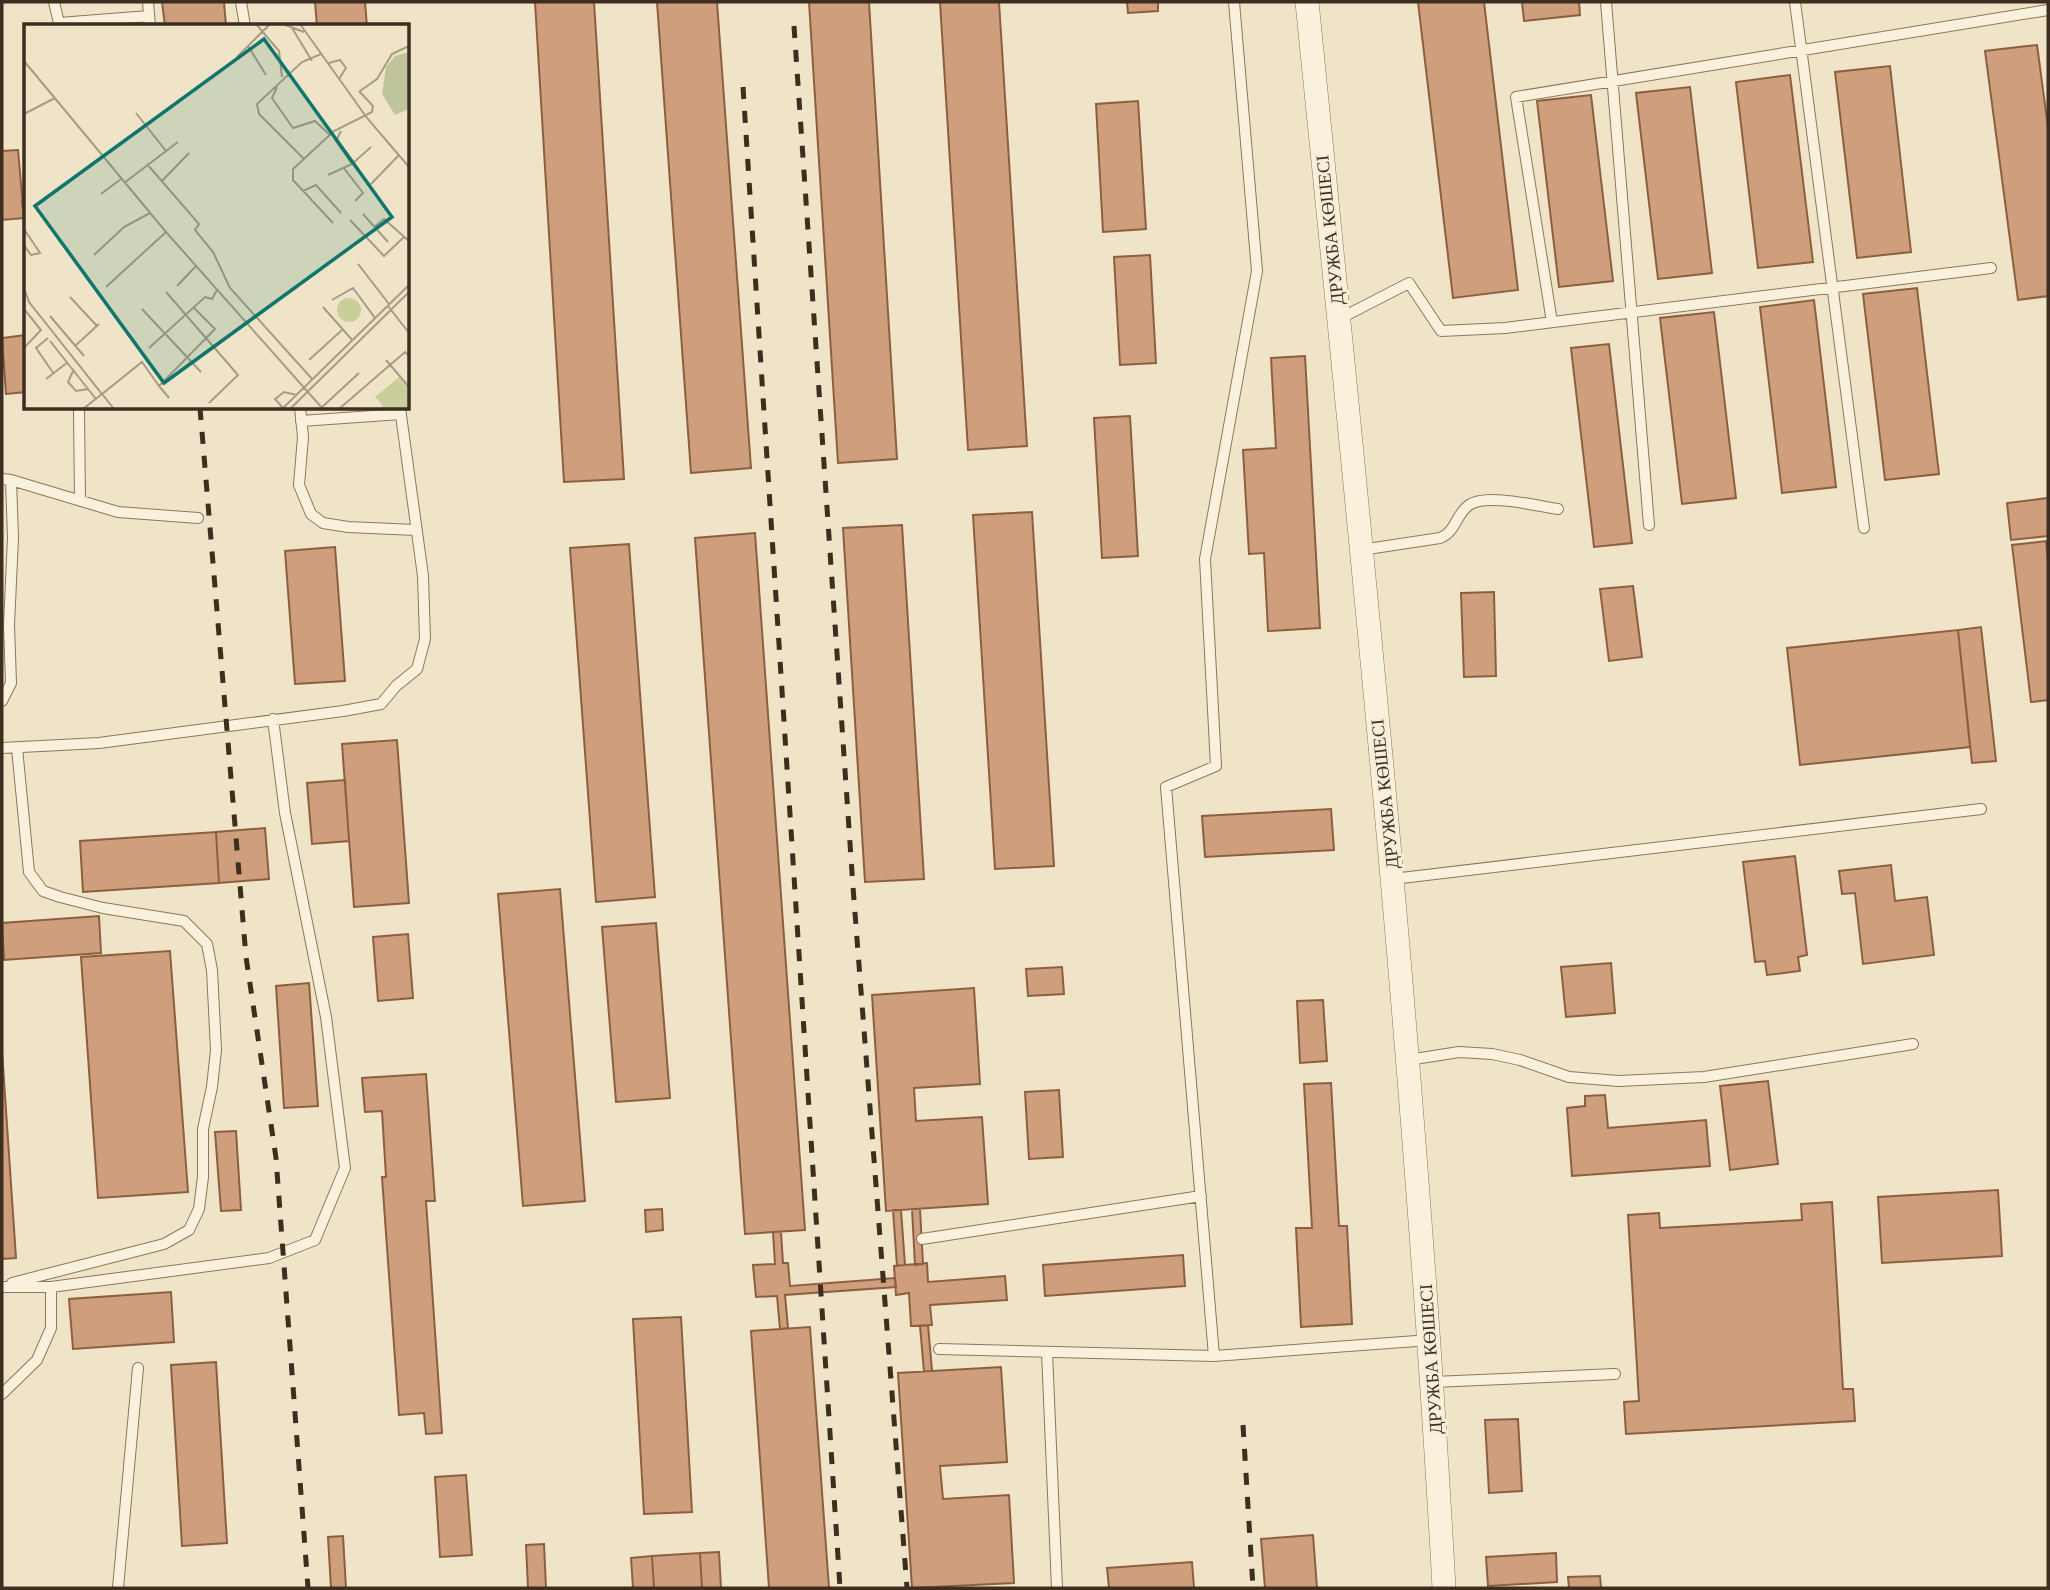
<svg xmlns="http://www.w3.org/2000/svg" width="2050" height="1590" font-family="Georgia,serif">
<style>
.building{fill:#cf9f7d;stroke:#8d5f41;stroke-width:2}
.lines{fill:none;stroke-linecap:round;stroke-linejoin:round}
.service-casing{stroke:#8d765c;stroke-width:12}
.minor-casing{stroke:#8d765c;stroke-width:24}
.service{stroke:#faf1dc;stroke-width:10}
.minor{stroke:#faf1dc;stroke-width:23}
.rail{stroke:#3d2e20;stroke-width:5;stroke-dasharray:12 12;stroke-linecap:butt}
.labels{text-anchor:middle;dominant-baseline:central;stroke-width:6;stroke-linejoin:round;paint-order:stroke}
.street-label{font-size:18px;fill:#3d2e20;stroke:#f7eed8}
.inset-road{fill:none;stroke:#a89b85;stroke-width:2}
.view{fill:#0f766e;fill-opacity:0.15;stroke:#0f766e;stroke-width:3.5}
.inset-edge{fill:none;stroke:#3d2e20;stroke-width:3.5}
</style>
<rect width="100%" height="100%" fill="#f0e4c8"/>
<path class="building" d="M 162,2 L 224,2 L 226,26 L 165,26 Z
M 315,2 L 365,2 L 367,26 L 317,26 Z
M 535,2 L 594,2 L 624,479 L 564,482 Z
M 657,2 L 717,2 L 751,468 L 691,473 Z
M 809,2 L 869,2 L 897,459 L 838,463 Z
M 940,2 L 999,2 L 1027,446 L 968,450 Z
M 1127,2 L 1158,2 L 1158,11 L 1128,13 Z
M 1418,2 L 1484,2 L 1518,290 L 1453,298 Z
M 1522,2 L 1579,2 L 1580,15 L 1524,21 Z
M 2037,45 L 2048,127 L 2048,296 L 2018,300 L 1985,51 Z
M 1890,66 L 1911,252 L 1857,258 L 1835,72 Z
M 1790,75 L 1813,262 L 1758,268 L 1736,82 Z
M 1690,87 L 1712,273 L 1658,279 L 1636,93 Z
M 1591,95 L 1613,281 L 1559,287 L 1537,101 Z
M 1138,101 L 1146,229 L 1103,232 L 1096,104 Z
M 18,150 L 24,218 L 2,220 L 2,151 Z
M 22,201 L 26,201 L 26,217 L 24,218 Z
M 1150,255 L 1156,363 L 1120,365 L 1114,257 Z
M 1917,288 L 1939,474 L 1885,480 L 1863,294 Z
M 1814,300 L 1836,487 L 1782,493 L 1760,307 Z
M 1714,312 L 1736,498 L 1682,504 L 1660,318 Z
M 26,335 L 26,392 L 6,394 L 2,338 Z
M 1609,344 L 1632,543 L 1594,547 L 1571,348 Z
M 1305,356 L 1320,628 L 1268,631 L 1264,553 L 1249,554 L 1243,450 L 1276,448 L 1271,358 Z
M 1130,416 L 1138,556 L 1102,558 L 1094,418 Z
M 2048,498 L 2048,536 L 2011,540 L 2007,503 Z
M 1032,512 L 1054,866 L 995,869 L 973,515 Z
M 902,525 L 924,879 L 865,882 L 843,528 Z
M 755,533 L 805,1230 L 745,1234 L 695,538 Z
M 2046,541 L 2048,561 L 2048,700 L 2031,702 L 2012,545 Z
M 629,544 L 655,897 L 596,902 L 570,548 Z
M 335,547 L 345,681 L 295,684 L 285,551 Z
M 1633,586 L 1642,657 L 1609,661 L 1600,589 Z
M 1494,592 L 1496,676 L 1464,677 L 1461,593 Z
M 1981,627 L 1996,761 L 1972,763 L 1958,630 Z
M 1958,630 L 1970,747 L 1800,765 L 1787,648 Z
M 397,740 L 409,903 L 354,907 L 342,744 Z
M 345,780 L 349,841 L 312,844 L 307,783 Z
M 1331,809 L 1334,850 L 1205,857 L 1202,816 Z
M 265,828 L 269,879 L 219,883 L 216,832 Z
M 216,832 L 219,883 L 83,892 L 80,841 Z
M 1795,856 L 1807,955 L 1798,957 L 1800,971 L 1767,975 L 1765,961 L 1755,962 L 1743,862 Z
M 1891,865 L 1895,901 L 1927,897 L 1934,955 L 1863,964 L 1855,893 L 1842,894 L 1839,871 Z
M 560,889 L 585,1201 L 523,1206 L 498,894 Z
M 99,916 L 101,953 L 4,960 L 2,923 Z
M 656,923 L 670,1098 L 616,1102 L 602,927 Z
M 408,934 L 413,998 L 378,1001 L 373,937 Z
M 170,951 L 188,1192 L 98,1198 L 81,957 Z
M 1611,963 L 1615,1013 L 1566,1017 L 1561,967 Z
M 1062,967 L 1064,994 L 1028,996 L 1026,969 Z
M 309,983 L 318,1106 L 284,1108 L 276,986 Z
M 974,988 L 980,1084 L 914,1088 L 916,1121 L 982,1117 L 988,1204 L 886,1211 L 872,995 Z
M 1323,1000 L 1327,1061 L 1300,1063 L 1297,1001 Z
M 2,1051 L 16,1258 L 2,1259 Z
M 426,1074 L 435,1201 L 426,1201 L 442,1433 L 426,1434 L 424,1413 L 399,1415 L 382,1177 L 386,1177 L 382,1111 L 365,1112 L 362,1078 Z
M 1768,1081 L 1778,1164 L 1730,1170 L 1720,1086 Z
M 1331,1083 L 1339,1226 L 1347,1226 L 1352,1324 L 1301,1327 L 1296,1228 L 1312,1228 L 1304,1084 Z
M 1059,1090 L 1063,1157 L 1029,1159 L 1025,1092 Z
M 1605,1095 L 1608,1128 L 1706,1120 L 1710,1166 L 1572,1176 L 1567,1108 L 1585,1106 L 1585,1096 Z
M 236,1131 L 241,1210 L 221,1211 L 215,1132 Z
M 1998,1190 L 2002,1256 L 1882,1263 L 1878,1197 Z
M 1832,1202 L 1843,1389 L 1853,1389 L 1855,1421 L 1626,1434 L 1624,1402 L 1639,1401 L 1628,1215 L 1659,1213 L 1660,1228 L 1802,1220 L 1801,1204 Z
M 662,1209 L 663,1230 L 646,1232 L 645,1210 Z
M 912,1209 L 920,1209 L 923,1264 L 915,1265 Z
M 893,1210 L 901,1210 L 905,1265 L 897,1266 Z
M 773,1232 L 781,1232 L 783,1263 L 788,1263 L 790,1286 L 895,1278 L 896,1287 L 785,1295 L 788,1328 L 780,1329 L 777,1296 L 756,1297 L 753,1265 L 775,1264 Z
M 1183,1255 L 1185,1286 L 1045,1296 L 1043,1265 Z
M 927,1263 L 928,1282 L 1005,1276 L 1007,1300 L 930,1305 L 932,1325 L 911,1326 L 909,1293 L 896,1295 L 894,1266 Z
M 171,1292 L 174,1342 L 73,1349 L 69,1299 Z
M 681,1317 L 692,1512 L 644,1514 L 633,1319 Z
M 928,1325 L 932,1371 L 924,1372 L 920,1326 Z
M 810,1327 L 829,1588 L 769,1588 L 751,1331 Z
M 216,1362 L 227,1543 L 182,1546 L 171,1365 Z
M 1001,1367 L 1007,1462 L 940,1466 L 943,1499 L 1009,1495 L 1014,1583 L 912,1588 L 898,1373 Z
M 1518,1419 L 1522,1491 L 1489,1493 L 1485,1420 Z
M 466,1475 L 472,1555 L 440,1557 L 435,1477 Z
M 1313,1535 L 1317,1588 L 1265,1588 L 1261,1539 Z
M 343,1536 L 346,1588 L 331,1588 L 328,1537 Z
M 544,1544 L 546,1588 L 528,1588 L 526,1545 Z
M 719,1552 L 721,1588 L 702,1588 L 700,1553 Z
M 700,1553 L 702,1588 L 654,1588 L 652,1556 Z
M 1556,1553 L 1557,1582 L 1488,1586 L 1486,1557 Z
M 652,1556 L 654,1588 L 633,1588 L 631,1558 Z
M 1192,1562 L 1194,1588 L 1109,1588 L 1107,1568 Z
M 1600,1576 L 1601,1588 L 1569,1588 L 1568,1577 Z"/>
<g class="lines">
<defs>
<path id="service" d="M 54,2 L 59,23 L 149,16
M 148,2 L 150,26
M 241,2 L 245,26
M 1606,2 L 1649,525
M 1795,2 L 1864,528
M 1339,319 L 1409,283 L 1441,331 L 1505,328 L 1991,268
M 1552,322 L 1516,97 L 2048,10
M 79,408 L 80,501
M 300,408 L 303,437 L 299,485 L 311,514 L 323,523 L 348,527 L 416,530
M 301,421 L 401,414
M 2,479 L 11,480 L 118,512 L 198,518
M 1361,550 L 1440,538 C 1456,532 1456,514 1469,505 C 1486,493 1537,506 1558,509
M 2,701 L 11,683 L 9,625 L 13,538 L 11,480
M 2,748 L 99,743 L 343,711 L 381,704 L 396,686 L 417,669 L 425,639 L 423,576 L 400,408
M 1393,879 L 1981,809
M 1408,1060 L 1459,1052 L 1492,1054 L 1520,1060 L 1569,1077 L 1619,1081 L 1704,1077 L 1913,1044
M 922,1239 L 1201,1196
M 12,1283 L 164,1244 L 189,1230 L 199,1209 L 203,1177 L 203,1129 L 212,1087 L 216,1050 L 212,970 L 207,944 L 184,921 L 103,908 L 60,897 L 43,891 L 29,872 L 17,748
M 2,1287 L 51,1287 L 269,1258 L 315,1240 L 345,1168 L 326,1017 L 285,813 L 273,719
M 939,1349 L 1214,1356 L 1430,1340
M 1047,1352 L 1057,1588
M 1214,1356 L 1166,787 L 1216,766 L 1205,559 L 1257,271 L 1234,2
M 1433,1382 L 1615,1374
M 2,1394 L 37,1360 L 51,1328 L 51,1287
M 118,1588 L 138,1368"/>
<path id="minor" d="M 1307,2 C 1360,530 1415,1058 1444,1588"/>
</defs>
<use href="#service" class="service-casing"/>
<use href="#minor" class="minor-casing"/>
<use href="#service" class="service"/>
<use href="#minor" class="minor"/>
<path class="rail" d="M 794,26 L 853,887 L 907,1588
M 743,87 L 840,1588
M 200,408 L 246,957 L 276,1158 L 308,1588
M 1243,1425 L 1253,1588"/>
</g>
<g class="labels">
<g class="street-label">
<text transform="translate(1330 230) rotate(-96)">ДРУЖБА КӨШЕСІ</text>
<text transform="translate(1385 794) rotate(-96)">ДРУЖБА КӨШЕСІ</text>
<text transform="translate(1431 1359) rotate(-94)">ДРУЖБА КӨШЕСІ</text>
</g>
</g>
<g transform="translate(24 24)">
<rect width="385" height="385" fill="#f0e4c8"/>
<path d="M313 286a12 12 0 1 1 24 0a12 12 0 1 1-24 0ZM 375,353 L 385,365 L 385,385 L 355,385 L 359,382 L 351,373 Z" fill="#c9cf9b"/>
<path d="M 385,28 L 383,86 L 371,91 L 358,70 L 362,43 L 371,32 Z" fill="#bfc49a"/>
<path class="inset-road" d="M 232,0 L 255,27 L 258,53M 259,0 L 280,8M 276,0 L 343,94 L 385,143M 268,4 L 288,37M 224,22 L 242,51M 213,33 L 246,0M 0,37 L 142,208 L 299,385M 305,39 L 316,36 L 322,44 L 315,55M 253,63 L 248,74 L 269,104 L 291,97 L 306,111M 336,67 L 353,55 L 368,30 L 385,22M 112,89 L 142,127M 0,90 L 31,74M 317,107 L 312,117 L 328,140M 280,135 L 235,90 L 233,80 L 278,38 L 297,30M 123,140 L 175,200 L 171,206 L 189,228 L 206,264 L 289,356M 319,143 L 339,169 L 331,177M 304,151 L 328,140 L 347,123M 138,157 L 165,129M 100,159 L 154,118M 347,160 L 375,131M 279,167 L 292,161 L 317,189M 77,170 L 97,155M 339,190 L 364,218M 326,196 L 360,232 L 380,213M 309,199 L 269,156 L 269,145 L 310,107 L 348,88 L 349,82 L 335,67M 350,203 L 360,195 L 385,217M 0,205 L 16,229 L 7,231 L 0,221M 70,231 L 100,203 L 126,189M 334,240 L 365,280M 153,262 L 172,242M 82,263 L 142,208M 0,264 L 5,278 L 78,370 L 118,338 L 135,362M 142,268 L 214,351 L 185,379M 46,273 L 73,302M 308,276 L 329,264 L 351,294M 364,282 L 385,309M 299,283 L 329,317M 0,285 L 17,306 L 0,324M 118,285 L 177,348M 26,292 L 60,332M 24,314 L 12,324 L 30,350M 26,317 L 72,375M 51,322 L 75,300M 125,324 L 181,273 L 188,275 L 193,266M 285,336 L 318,306M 362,336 L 385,363M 50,345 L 44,358 L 52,367 L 64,365M 22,355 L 44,338M 145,374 L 135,362 L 191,305 L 169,283M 259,384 L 251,375 L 260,368 L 273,371M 59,385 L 78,370 L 90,385M 258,385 L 385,261M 266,385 L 385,268M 296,385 L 335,349M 315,385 L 381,328 L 385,332"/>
<path class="view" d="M 240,15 L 368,193 L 140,359 L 11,182 Z"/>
<rect width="385" height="385" class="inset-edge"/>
</g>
<rect width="2050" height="1590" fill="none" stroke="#3d2e20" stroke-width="7"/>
</svg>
